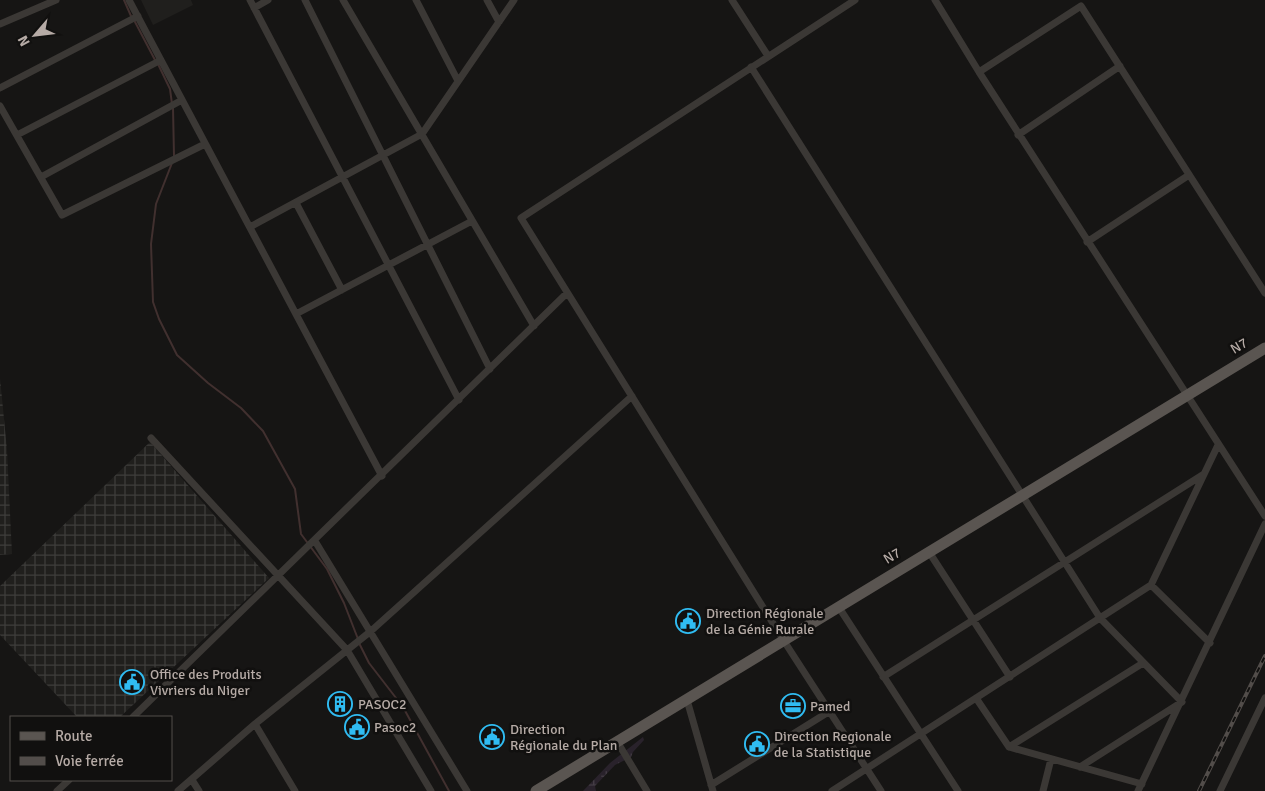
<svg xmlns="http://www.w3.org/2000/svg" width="1265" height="791" font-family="Signika,sans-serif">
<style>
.built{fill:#201f1d}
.industrial{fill:url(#industrial-grid)}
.wetland{fill:url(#wetland-marsh)}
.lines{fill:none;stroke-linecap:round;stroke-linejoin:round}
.stream{stroke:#41302f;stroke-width:2}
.minor{stroke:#3b3835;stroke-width:7}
.primary{stroke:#5a5551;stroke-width:11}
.rail-casing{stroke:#524d4a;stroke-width:4}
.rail{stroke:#11100f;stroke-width:2;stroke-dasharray:5.5;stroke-linecap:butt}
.labels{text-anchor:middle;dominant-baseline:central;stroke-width:5;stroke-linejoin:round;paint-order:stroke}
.street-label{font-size:14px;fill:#b6aba6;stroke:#11100f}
.poi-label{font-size:14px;fill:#b6aba6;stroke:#11100f;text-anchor:start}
</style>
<defs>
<pattern id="industrial-grid" width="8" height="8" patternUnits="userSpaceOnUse" patternTransform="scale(1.25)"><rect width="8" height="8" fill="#201f1d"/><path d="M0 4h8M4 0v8" fill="none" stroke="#3e3d3b"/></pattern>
<pattern id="wetland-marsh" width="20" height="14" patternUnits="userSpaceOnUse" patternTransform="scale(1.25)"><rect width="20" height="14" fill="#29222b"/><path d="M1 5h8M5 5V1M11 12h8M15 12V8" fill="none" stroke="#463f47"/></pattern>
</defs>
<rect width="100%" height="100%" fill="#161514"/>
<path class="built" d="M 141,0 L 191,0 L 193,5 L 153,25 Z"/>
<path class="industrial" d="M 0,378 L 7,450 L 12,554 L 0,555 Z
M 150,442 L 269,578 L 120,717 L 77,717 L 0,635 L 0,586 Z"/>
<path class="wetland" d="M 643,737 L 644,740 L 633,752 L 631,757 L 615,765 L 595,786 L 596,791 L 583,791 L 610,763 Z"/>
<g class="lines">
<path class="stream" d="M 124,0 L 131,16
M 134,20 L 155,60
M 158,64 L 170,89 L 172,104
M 173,108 L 174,156
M 172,163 L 156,204 L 151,244 L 153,302 L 159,319 L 177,355 L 208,383 L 241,408 L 263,431 L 295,489 L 301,534 L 327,569 L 344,603 L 358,639
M 359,643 L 369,663 L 403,707 L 449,791"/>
<path class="minor" d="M 129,0 L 382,476
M 250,0 L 459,400
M 305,0 L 490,369
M 343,0 L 534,326
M 416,0 L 458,81
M 487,0 L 499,22
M 732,0 L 768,56
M 855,0 L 521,218 L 784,641 L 881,791
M 935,0 L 979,72 L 1265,516
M 254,8 L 268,0
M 0,24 L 56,0
M 751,67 L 1100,618 L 1182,702 L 1080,767
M 979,72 L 1081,6 L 1265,293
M 0,88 L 138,16
M 0,106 L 62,215 L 205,144
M 17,135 L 161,60
M 1018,135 L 1120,66
M 41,177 L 182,100
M 296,203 L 342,290
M 250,227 L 422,134 L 514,0
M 1087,242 L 1189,175
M 296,314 L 472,221
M 151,438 L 347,650 L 431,791
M 315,541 L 467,791
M 929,552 L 1010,677
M 1151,585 L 1210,643
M 838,606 L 958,791
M 883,677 L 1204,474
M 976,698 L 1009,747 L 1142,784
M 687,700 L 713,791
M 133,717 L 567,293
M 255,724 L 295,791
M 618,743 L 647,791
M 1009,747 L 1143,663
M 192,780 L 199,791
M 711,785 L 830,711
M 57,791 L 69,780
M 178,791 L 255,724 L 371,631 L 632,396
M 832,791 L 1151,585 L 1218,445
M 1043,791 L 1051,759
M 1138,791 L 1265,524
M 1220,791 L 1265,698"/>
<path class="primary" d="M 536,791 L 1265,348"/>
<defs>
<path id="rail" d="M 1199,791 L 1265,656"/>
</defs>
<use href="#rail" class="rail-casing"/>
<use href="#rail" class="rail"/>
</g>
<defs>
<symbol id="civic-ring" viewBox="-11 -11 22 22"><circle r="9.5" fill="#11100f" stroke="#30bcf2" stroke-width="1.5"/><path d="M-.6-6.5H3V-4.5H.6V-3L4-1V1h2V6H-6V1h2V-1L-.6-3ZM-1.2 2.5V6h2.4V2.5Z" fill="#30bcf2"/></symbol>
<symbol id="building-ring" viewBox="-11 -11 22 22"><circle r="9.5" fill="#11100f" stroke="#30bcf2" stroke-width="1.5"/><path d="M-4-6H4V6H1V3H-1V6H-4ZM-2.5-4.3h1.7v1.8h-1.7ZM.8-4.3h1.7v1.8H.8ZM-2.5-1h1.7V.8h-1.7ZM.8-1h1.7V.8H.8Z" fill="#30bcf2"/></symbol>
<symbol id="office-ring" viewBox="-11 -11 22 22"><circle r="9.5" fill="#11100f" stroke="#30bcf2" stroke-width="1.5"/><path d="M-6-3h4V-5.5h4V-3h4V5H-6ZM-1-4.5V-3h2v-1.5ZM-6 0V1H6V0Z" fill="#30bcf2"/></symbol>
</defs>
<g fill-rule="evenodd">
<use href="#civic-ring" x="674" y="607" width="28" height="28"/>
<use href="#civic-ring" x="118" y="668" width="28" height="28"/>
<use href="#building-ring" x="326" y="690" width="28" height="28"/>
<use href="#office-ring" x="779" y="692" width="28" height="28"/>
<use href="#civic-ring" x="343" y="713" width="28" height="28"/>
<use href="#civic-ring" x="478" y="723" width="28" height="28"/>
<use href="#civic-ring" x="743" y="730" width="28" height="28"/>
</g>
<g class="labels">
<g class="street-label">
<text transform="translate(1239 346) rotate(-31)">N7</text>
<text transform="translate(892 556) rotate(-31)">N7</text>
</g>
<g class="poi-label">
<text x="706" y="613">Direction Régionale<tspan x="706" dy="16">de la Génie Rurale</tspan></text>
<text x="150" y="674">Office des Produits<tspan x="150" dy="16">Vivriers du Niger</tspan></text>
<text x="358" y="704">PASOC2</text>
<text x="810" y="706">Pamed</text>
<text x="374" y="727">Pasoc2</text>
<text x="510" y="729">Direction<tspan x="510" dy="16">Régionale du Plan</tspan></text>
<text x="774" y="736">Direction Regionale<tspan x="774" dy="16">de la Statistique</tspan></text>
</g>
</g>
<rect x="10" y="716" width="162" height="65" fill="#11100f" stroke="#534e4b"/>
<rect x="20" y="732" width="25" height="8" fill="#5a5551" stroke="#534e4b"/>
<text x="55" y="741" font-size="15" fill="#b6aba6">Route</text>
<rect x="20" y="757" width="25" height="8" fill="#524d4a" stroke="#534e4b"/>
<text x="55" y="766" font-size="15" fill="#b6aba6">Voie ferrée</text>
<g transform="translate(35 35) rotate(242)" stroke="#11100f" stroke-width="4" paint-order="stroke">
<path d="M0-4L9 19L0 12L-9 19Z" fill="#b6aba6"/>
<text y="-8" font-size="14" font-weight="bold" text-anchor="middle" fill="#b6aba6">N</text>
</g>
</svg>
